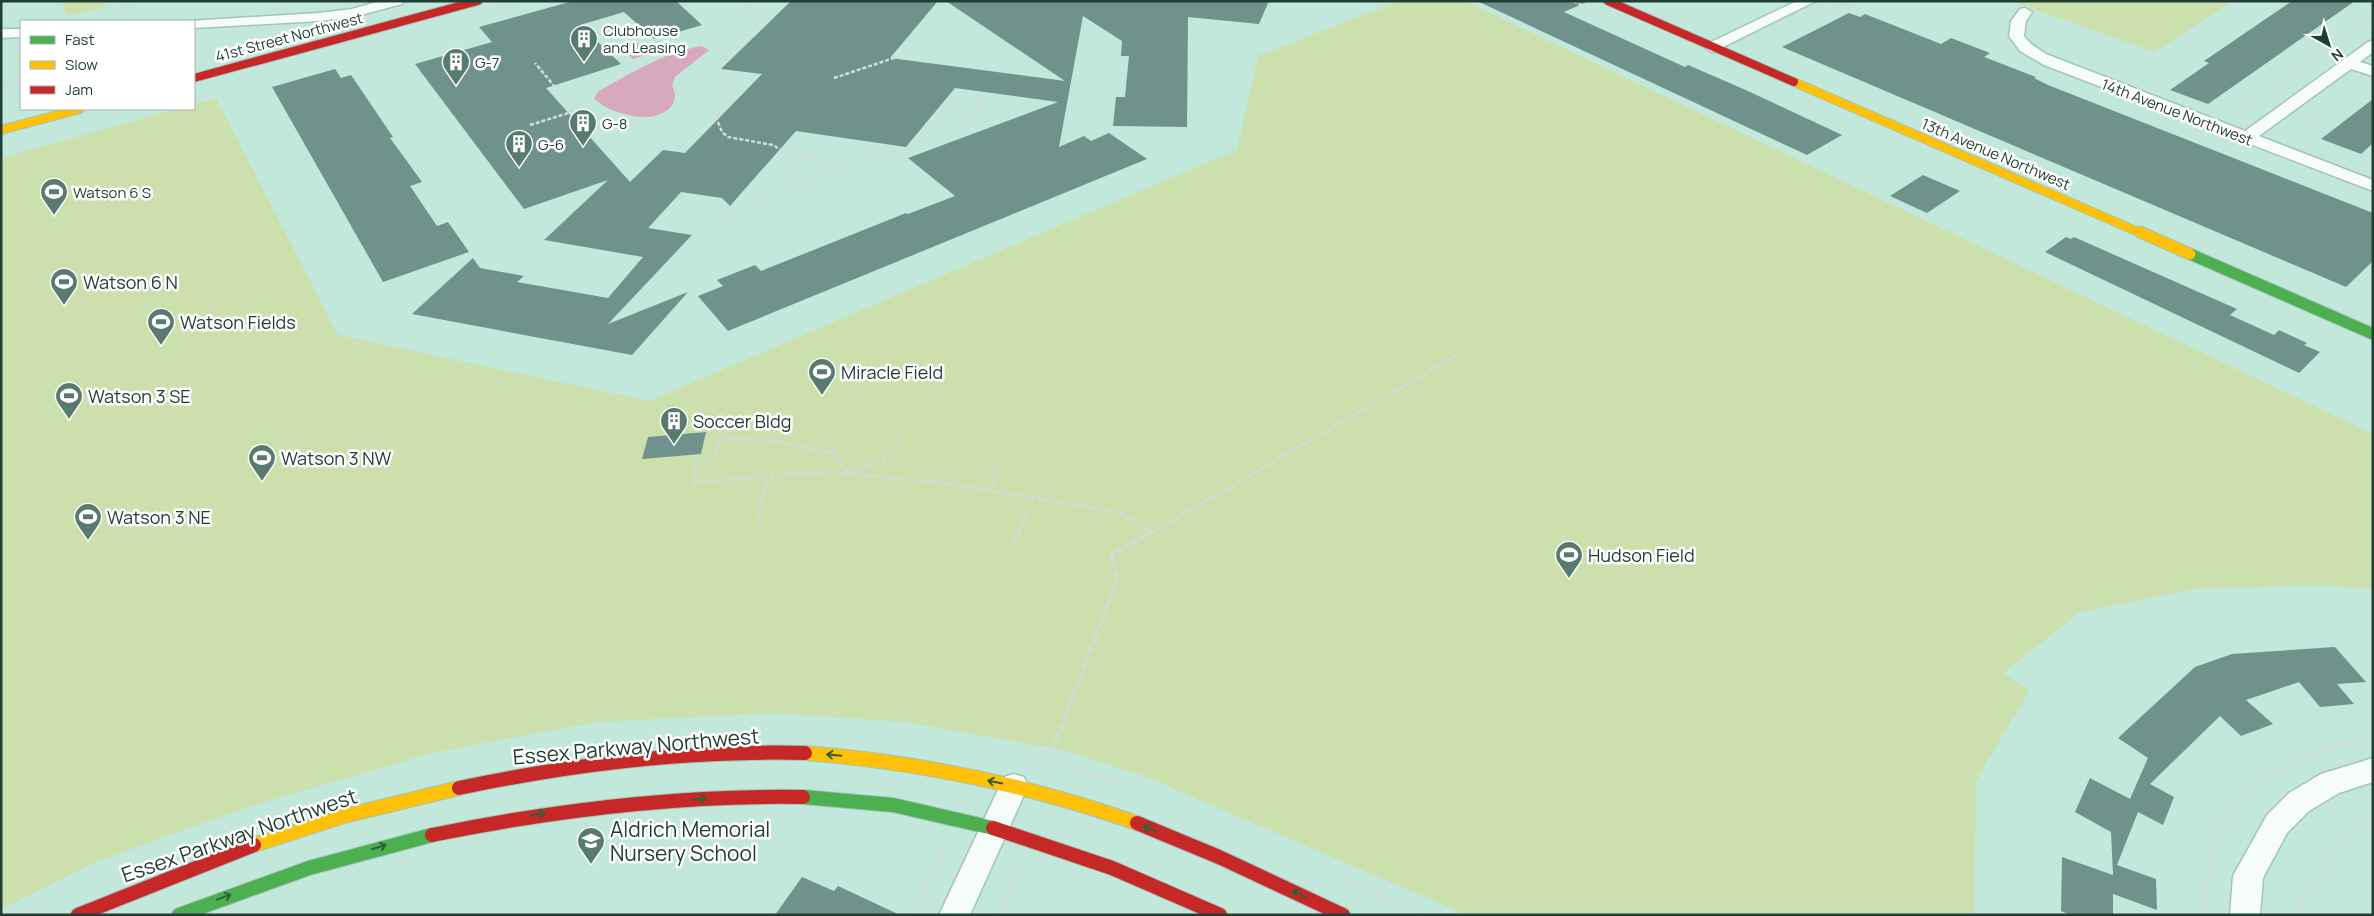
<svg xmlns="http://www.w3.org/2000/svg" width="2374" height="916" font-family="Manrope,sans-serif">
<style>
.green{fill:#cbe0ac}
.water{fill:#d8a8bf}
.building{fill:#70928c}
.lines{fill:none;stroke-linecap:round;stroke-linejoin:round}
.street-casing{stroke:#a4c3b9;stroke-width:3}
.fast-far1-casing{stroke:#a4c3b9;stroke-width:13}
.fast-casing{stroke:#a4c3b9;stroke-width:16}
.slow-far2-casing{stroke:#a4c3b9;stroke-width:10}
.slow-far1-casing{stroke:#a4c3b9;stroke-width:13}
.slow-casing{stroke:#a4c3b9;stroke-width:16}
.jam-far1-casing{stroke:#a4c3b9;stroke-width:10}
.jam-casing{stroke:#a4c3b9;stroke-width:16}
.path-far2{stroke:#d0ded9;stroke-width:2.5;stroke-dasharray:4 2;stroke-linecap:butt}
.path-far1{stroke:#d0ded9;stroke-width:3;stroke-dasharray:4.5 2.5;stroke-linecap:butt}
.path{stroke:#d0ded9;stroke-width:4;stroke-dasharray:6 3;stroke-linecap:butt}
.street{fill:#f6fcfa;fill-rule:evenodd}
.fast-far1{stroke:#4caf50;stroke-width:11}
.fast{stroke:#4caf50;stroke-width:14}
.slow-far2{stroke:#ffc107;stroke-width:8}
.slow-far1{stroke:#ffc107;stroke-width:11}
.slow{stroke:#ffc107;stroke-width:14}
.jam-far1{stroke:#c62828;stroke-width:8}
.jam{stroke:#c62828;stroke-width:14}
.oneway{stroke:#2e603d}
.labels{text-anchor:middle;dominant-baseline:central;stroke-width:5;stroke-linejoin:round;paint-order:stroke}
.far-poi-label{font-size:15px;fill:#213e35;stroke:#fff;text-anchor:start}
.far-street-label{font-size:15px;fill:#213e35;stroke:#fff}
.poi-label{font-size:18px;fill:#213e35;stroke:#fff;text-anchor:start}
.near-street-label{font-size:21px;fill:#213e35;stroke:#fff}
.near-poi-label{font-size:21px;fill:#213e35;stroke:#fff;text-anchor:start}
</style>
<rect width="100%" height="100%" fill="#c1e8db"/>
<path class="green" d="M 61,1 L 103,1 L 106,7 L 68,16 Z
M 1400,1 L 1465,1 L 2373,434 L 2373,589 L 2323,585 L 2194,589 L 2080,612 L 2003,673 L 2029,691 L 1976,781 L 1974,915 L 1466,915 L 1149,778 L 1062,750 L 906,722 L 775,713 L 597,722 L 432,753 L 248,807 L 98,861 L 1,909 L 1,158 L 177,109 L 194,109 L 194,104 L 216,98 L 338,335 L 649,401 L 1237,150 L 1258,56 Z
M 2012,1 L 2233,1 L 2154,52 Z"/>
<path class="water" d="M 636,42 L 649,54 L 633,59 L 620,47 Z
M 702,46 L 709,50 L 675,77 L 672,86 C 683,105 662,118 643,117 C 627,116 605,110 594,98 L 599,91 C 632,73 666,51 702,46 Z"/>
<path class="building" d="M 573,1 L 676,1 L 702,25 L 654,39 L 624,12 L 580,25 L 621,64 L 546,88 L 630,182 L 663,150 L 685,153 L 762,74 L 721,69 L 791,1 L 938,1 L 890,58 L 1065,81 L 946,1 L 1269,1 L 1259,24 L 1188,17 L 1187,127 L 1113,126 L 1116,97 L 1125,97 L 1129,56 L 1121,56 L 1122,41 L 1083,16 L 1059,147 L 1084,136 L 1091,141 L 1109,133 L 1147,159 L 728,331 L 698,296 L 723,286 L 717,280 L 755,265 L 761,271 L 906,213 L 908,214 L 955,196 L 908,158 L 1058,102 L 955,88 L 906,147 L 796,131 L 730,206 L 722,198 L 681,192 L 648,228 L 692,235 L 608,324 L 688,292 L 632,355 L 412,314 L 473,258 L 480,268 L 524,276 L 517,282 L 608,298 L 643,257 L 544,240 L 608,180 L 524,209 L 415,64 L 492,42 L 479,27 Z
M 1477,1 L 1589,1 L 1564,12 L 1685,67 L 1688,65 L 1748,91 L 1842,135 L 1807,155 Z
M 2292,1 L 2355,1 L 2208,104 L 2170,90 L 2209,63 L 2204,61 Z
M 1849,13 L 1860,17 L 1865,14 L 1941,44 L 1951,38 L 1990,53 L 1984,57 L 2036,77 L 2034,78 L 2048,85 L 2373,213 L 2373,261 L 2346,287 L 1782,47 Z
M 335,69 L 341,78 L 351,75 L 393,137 L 390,138 L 422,182 L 410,186 L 437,226 L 448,222 L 469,252 L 383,282 L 272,87 Z
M 2373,99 L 2373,143 L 2361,154 L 2321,139 Z
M 1923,175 L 1960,191 L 1927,213 L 1890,196 Z
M 2066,237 L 2071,239 L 2074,237 L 2237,309 L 2230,315 L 2274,335 L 2279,330 L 2307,343 L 2304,345 L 2320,352 L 2299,373 L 2045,252 Z
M 706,432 L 701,454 L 642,459 L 648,437 Z
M 2335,647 L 2366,682 L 2337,684 L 2354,704 L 2320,707 L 2299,682 L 2246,700 L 2273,724 L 2241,736 L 2220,716 L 2150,784 L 2174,797 L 2163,825 L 2138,812 L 2117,865 L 2156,879 L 2157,910 L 2113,894 L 2113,879 L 2113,915 L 2070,915 L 2061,911 L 2062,857 L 2113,875 L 2111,832 L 2075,812 L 2090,778 L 2130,799 L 2148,758 L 2118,738 L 2195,667 L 2232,654 Z
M 802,877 L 834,891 L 838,886 L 900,915 L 775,915 Z"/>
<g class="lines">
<defs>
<path id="street" d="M 380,1 L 404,1 L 402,4 L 353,17 L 319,21 L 194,28 L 194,21 L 188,21 L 319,13 L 352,9 Z
M 1797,1 L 1816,1 L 1717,50 L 1712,52 L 1704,47 L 1707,44 Z
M 2025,8 L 2032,12 L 2026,21 L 2024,36 L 2031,44 L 2046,54 L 2245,131 L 2368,42 L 2373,40 L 2373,52 L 2360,62 L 2373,66 L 2373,76 L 2351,69 L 2259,136 L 2373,180 L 2373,191 L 2044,65 L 2020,51 L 2009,36 L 2011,21 L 2020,9 Z
M 1,29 L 21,29 L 21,37 L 1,38 Z
M 2373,758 L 2373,782 L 2339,793 L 2309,811 L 2287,833 L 2263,878 L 2260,915 L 2230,915 L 2233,876 L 2267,815 L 2289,793 L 2321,774 Z
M 1014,774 L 1024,777 L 1028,786 L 970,915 L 939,915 L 1004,777 Z"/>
<path id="fast-far1" d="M 2190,254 L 2373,334"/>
<path id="fast" d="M 803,797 L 893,805 L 993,828
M 179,915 L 309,868 L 432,835"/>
<path id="slow-far2" d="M 1794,82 L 2143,234
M 1,130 L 80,109"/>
<path id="slow-far1" d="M 2140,232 L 2190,254"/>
<path id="slow" d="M 805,753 C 920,762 1029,785 1137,823
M 254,845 L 344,816 L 459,788"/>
<path id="jam-far1" d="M 1608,1 L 1794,82
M 194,78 L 478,1"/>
<path id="jam" d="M 459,788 C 573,764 688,750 805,753
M 1137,823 L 1219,857 L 1343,915
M 993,828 L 1112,868 L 1220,915
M 432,835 C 555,810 677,795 803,797
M 78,915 L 254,845"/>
</defs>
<use href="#street" class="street-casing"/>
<use href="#fast-far1" class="fast-far1-casing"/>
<use href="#fast" class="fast-casing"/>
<use href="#slow-far2" class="slow-far2-casing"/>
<use href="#slow-far1" class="slow-far1-casing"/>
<use href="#slow" class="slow-casing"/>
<use href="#jam-far1" class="jam-far1-casing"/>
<use href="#jam" class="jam-casing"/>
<path class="path-far2" d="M 742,1 L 763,19 L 718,64 L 718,72 L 739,89 L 716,117 L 722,132 L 728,137 L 773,145 L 797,160
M 1573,1 L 1588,8
M 498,8 L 521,1
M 1825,11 L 1852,1
M 113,21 L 132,1
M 834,78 L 906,54
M 1,82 L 21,81
M 2237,114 L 2373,16
M 101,117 L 130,109
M 530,125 L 575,111 L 535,63
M 2294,136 L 2360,85
M 812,157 L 824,158 L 831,163 L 832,169 C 819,181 799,188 788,170 C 793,160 802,158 812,157 Z
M 832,166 L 912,147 L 942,110 L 974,114 L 980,106 L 975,106 L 981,97
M 718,224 L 722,225 L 729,217 L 732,218 L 750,202 L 786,187 L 796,179"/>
<path class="path-far1" d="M 720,437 L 775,441 L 833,453 L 850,474 L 792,474 L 693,483 L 696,461 L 714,458 Z
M 850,473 L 883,459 L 905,432
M 850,474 L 950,484 L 1113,511 L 1136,521 L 1151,532
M 990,490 L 1000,460
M 757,524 L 767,477
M 1019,533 L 1033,497
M 1151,533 L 1464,351"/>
<path class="path" d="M 1014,544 L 1019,531
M 1033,759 L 1104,778 L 1127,787
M 1048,762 L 1117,580 L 1112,555 L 1153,531
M 1342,879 L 1421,915
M 16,915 L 52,898
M 912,915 L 924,895 L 944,849
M 999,915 L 1022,867
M 2204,915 C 2207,887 2208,859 2219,833 C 2223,823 2230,815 2236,808 C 2272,766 2320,748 2373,739
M 2301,915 L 2300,909 L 2318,876 L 2339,845 L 2373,822"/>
<use href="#street" class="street"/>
<use href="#fast-far1" class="fast-far1"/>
<use href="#fast" class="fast"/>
<use href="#slow-far2" class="slow-far2"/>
<use href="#slow-far1" class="slow-far1"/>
<use href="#slow" class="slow"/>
<use href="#jam-far1" class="jam-far1"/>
<use href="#jam" class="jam"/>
</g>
<defs><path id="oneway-shaft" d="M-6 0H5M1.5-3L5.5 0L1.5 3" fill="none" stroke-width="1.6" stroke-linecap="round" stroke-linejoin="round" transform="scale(1.25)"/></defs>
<g class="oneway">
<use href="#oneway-shaft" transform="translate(834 755) rotate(-175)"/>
<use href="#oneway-shaft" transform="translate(995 782) rotate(-168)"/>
<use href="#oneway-shaft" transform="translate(699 799) rotate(-4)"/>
<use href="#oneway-shaft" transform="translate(538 814) rotate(-7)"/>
<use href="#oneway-shaft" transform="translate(1150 829) rotate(-157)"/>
<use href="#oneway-shaft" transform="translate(379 847) rotate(-17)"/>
<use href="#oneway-shaft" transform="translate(1299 894) rotate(-155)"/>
<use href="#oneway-shaft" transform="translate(224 897) rotate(-20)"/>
</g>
<defs>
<symbol id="building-pin" viewBox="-11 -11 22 30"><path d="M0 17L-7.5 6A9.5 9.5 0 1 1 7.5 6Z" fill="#597a6f" stroke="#fff"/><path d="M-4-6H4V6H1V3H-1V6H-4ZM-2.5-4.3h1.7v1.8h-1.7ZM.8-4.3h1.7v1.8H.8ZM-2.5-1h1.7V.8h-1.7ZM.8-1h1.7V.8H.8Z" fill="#fff"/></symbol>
<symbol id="stadium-pin" viewBox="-11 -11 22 30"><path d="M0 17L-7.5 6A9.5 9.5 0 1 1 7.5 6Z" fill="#597a6f" stroke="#fff"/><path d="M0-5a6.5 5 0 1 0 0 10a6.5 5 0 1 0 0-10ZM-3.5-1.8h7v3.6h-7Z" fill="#fff"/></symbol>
<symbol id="school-pin" viewBox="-11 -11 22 30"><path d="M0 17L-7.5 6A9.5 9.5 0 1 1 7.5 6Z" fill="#597a6f" stroke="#fff"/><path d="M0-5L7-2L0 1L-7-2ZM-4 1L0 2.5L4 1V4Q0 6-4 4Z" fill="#fff"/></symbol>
</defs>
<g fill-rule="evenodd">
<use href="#building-pin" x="568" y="23" width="32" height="43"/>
<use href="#building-pin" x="440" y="46" width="32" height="43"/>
<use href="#building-pin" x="567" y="107" width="32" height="43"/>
<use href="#building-pin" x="503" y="128" width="32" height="43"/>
<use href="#stadium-pin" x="38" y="176" width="32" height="43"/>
<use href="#stadium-pin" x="48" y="266" width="32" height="43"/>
<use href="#stadium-pin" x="145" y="306" width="32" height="43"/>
<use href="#stadium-pin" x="806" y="356" width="32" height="43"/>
<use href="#stadium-pin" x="53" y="380" width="32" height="43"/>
<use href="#building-pin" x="658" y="405" width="32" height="43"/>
<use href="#stadium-pin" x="246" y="442" width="32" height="43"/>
<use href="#stadium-pin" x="72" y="501" width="32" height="43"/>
<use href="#stadium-pin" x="1553" y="539" width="32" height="43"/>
<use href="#school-pin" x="575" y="825" width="32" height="43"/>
</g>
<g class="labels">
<g class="far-poi-label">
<text x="603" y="30">Clubhouse<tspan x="603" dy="17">and Leasing</tspan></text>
<text x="475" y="62">G-7</text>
<text x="602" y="123">G-8</text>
<text x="538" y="144">G-6</text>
<text x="73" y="192">Watson 6 S</text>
</g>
<g class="far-street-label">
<text transform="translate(289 37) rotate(-15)">41st Street Northwest</text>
<text transform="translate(2177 112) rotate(21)">14th Avenue Northwest</text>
<text transform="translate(1996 154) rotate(23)">13th Avenue Northwest</text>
</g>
<g class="poi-label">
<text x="83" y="282">Watson 6 N</text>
<text x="180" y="322">Watson Fields</text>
<text x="841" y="372">Miracle Field</text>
<text x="88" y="396">Watson 3 SE</text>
<text x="693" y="421">Soccer Bldg</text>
<text x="281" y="458">Watson 3 NW</text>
<text x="107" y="517">Watson 3 NE</text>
<text x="1588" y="555">Hudson Field</text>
</g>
<g class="near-street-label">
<text transform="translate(636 746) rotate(-5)">Essex Parkway Northwest</text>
<text transform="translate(239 835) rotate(-19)">Essex Parkway Northwest</text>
</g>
<g class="near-poi-label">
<text x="610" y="829">Aldrich Memorial<tspan x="610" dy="24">Nursery School</tspan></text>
</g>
</g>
<rect width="2374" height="916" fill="none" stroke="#213e35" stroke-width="5"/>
<rect x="20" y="20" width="175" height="90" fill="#ffffff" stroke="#a6b2ae"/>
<rect x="30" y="36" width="25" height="8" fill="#4caf50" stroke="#a6b2ae"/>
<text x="65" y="45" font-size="15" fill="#213e35">Fast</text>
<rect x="30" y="61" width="25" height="8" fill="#ffc107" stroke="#a6b2ae"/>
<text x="65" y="70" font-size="15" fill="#213e35">Slow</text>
<rect x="30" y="86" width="25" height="8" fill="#c62828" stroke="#a6b2ae"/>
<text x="65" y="95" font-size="15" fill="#213e35">Jam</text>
<g transform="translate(2329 45) rotate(141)" stroke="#ffffff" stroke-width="4" paint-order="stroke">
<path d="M0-4L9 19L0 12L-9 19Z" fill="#213e35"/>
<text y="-8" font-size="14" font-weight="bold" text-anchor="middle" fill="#213e35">N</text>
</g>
</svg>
